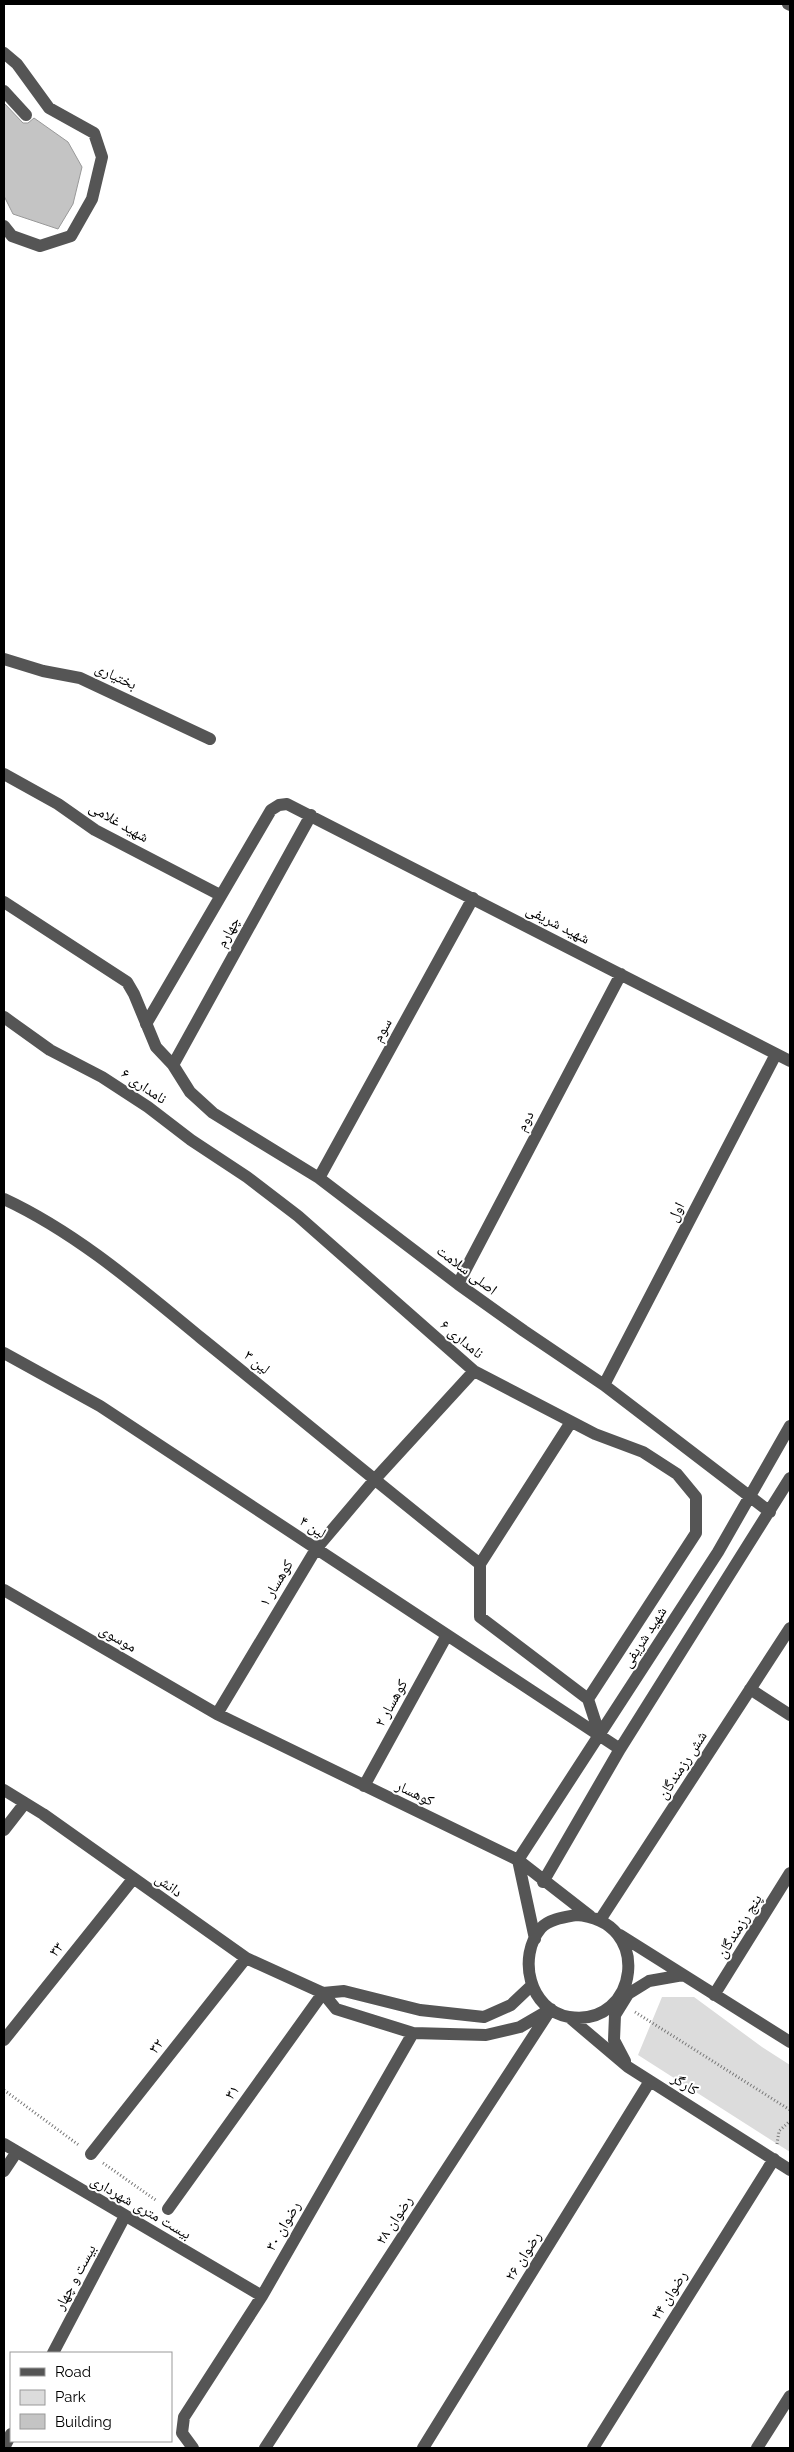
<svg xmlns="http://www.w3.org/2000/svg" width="794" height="2452" font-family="Raleway,'Noto Naskh Arabic',sans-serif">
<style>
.green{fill:#dcdcdc}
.building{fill:#c4c4c4;stroke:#999}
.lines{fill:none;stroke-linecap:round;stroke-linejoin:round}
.path{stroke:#777;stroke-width:3;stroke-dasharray:1 2.5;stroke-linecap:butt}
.minor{stroke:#555;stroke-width:12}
.labels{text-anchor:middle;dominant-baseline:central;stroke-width:4;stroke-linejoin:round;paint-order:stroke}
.street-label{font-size:15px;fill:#000;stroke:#fff}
</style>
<rect width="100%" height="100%" fill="#fff"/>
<path class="green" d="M 662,1997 L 694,1997 L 762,2047 L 790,2065 L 790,2152 L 638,2055 Z"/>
<path class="building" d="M 4,103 L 23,123 L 28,123 L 34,118 L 68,142 L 82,167 L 73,204 L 58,229 L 13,214 L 4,196 Z"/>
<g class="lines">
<path class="path" d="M 635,2012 L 790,2110
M 4,2090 L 80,2146
M 777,2144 L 779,2131 L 790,2121
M 103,2163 L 157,2201"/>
<path class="minor" d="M 788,4 L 790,5
M 4,53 L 17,64 L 49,108 L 94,133 L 102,157 L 92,199 L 71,236 L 40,246 L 12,236 L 4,226
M 4,91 L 26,115
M 4,659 L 43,671 L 80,678 L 210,739
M 4,774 L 58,804 L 95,830 L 220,895
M 4,902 L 127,982 L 134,994 L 156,1047 L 173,1065 L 190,1092 L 213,1113 L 319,1178 L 458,1284 L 524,1331 L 604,1385 L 770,1512
M 4,1017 L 50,1050 L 102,1077 L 148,1107 L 191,1140 L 247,1177 L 298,1216 L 474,1371 L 595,1434 L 643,1452 L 677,1474 L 696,1497 L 696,1533 L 588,1699 L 600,1736
M 146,1024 L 271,810 L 279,805 L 287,804 L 790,1061
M 173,1065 L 311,815
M 319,1178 L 473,898
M 4,1199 C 77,1233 139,1287 201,1338 C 294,1413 386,1490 480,1564
M 458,1284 L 621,974
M 4,1353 L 100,1406 L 620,1749
M 604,1385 L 776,1054
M 571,1422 L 480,1564 L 480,1617 L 588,1699
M 4,1590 L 217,1714 L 518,1860 L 590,1916
M 750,1689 L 790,1715
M 217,1714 L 316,1549 L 376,1478 L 474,1371
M 364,1786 L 447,1635
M 4,1790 L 43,1814 L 246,1958 L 323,1993 L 336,2009 L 413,2033 L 486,2035 L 520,2027 L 551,2009
M 4,1830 L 25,1803
M 518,1860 L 718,1552 L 790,1426
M 518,1860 L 535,1939
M 543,1882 L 620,1749 L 790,1478
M 576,1915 C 654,1920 639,2028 569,2017 C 529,2010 517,1957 541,1928 C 549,1919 565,1917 576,1915 Z
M 600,1920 L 790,1628
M 620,1935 L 790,2042
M 323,1993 L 344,1991 L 420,2010 L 484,2017 L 511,2005 L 531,1986
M 714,1995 L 790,1873
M 569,2017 L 628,2067 L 790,2170
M 4,2040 L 133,1879
M 625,2061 L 614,2040 L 615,2015 L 628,1994 L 649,1981 L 683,1975
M 4,2144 L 262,2296
M 91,2154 L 246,1958
M 4,2171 L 16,2153
M 168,2209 L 323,1993
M 53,2353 L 125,2216
M 4,2448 L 11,2434
M 193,2448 L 182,2433 L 184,2417 L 262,2296 L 413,2033
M 265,2448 L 549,2012
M 423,2448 L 650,2081
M 593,2448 L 774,2159
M 757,2448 L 790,2396"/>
</g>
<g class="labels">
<g class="street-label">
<text transform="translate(116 676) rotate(25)">بختیاری</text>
<text transform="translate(119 822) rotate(30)">شهید غلامی</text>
<text transform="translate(558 924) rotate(27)">شهید شریفی</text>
<text transform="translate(228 932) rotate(-61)">چهارم</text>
<text transform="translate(382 1030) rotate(-61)">سوم</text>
<text transform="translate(144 1086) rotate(34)">نامداری ۶</text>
<text transform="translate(525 1121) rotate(-62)">دوم</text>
<text transform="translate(676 1212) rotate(-63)">اول</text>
<text transform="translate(467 1270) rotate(37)">اصلی سلامت</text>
<text transform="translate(462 1339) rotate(40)">نامداری ۶</text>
<text transform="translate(257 1362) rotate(39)">لین ۳</text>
<text transform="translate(313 1527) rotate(33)">لین ۴</text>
<text transform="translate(276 1583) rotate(-59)">کوهسار ۱</text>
<text transform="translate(644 1637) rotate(-57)">شهید شریفی</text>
<text transform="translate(118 1638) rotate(30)">موسوی</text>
<text transform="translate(391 1703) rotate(-61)">کوهسار ۲</text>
<text transform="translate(682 1765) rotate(-57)">شش رزمندگان</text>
<text transform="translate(415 1793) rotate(26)">کوهسار</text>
<text transform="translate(169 1885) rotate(36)">دانش</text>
<text transform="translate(739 1926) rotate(-58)">پنج رزمندگان</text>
<text transform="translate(56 1949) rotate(-51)">۳۳</text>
<text transform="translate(156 2046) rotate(-52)">۳۲</text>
<text transform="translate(685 2084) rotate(32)">کارگر</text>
<text transform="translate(232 2092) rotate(-54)">۳۱</text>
<text transform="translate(141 2207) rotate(30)">بیست متری شهرداری</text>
<text transform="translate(394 2220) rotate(-57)">رضوان ۲۸</text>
<text transform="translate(283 2226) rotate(-60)">رضوان ۳۰</text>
<text transform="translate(523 2256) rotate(-58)">رضوان ۲۶</text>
<text transform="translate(75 2277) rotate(-62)">بیست و چهار</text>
<text transform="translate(669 2295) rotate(-58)">رضوان ۲۴</text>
</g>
</g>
<rect width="794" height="2452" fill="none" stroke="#000000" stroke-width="10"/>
<rect x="10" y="2352" width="162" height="90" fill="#ffffff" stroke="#999999"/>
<rect x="20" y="2368" width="25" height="8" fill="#555555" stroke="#999999"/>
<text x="55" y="2377" font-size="15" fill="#000000">Road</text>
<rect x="20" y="2390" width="25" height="15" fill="#dcdcdc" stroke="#999999"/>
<text x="55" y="2402" font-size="15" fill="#000000">Park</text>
<rect x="20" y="2414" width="25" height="15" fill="#c4c4c4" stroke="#999999"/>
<text x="55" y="2427" font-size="15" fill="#000000">Building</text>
</svg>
